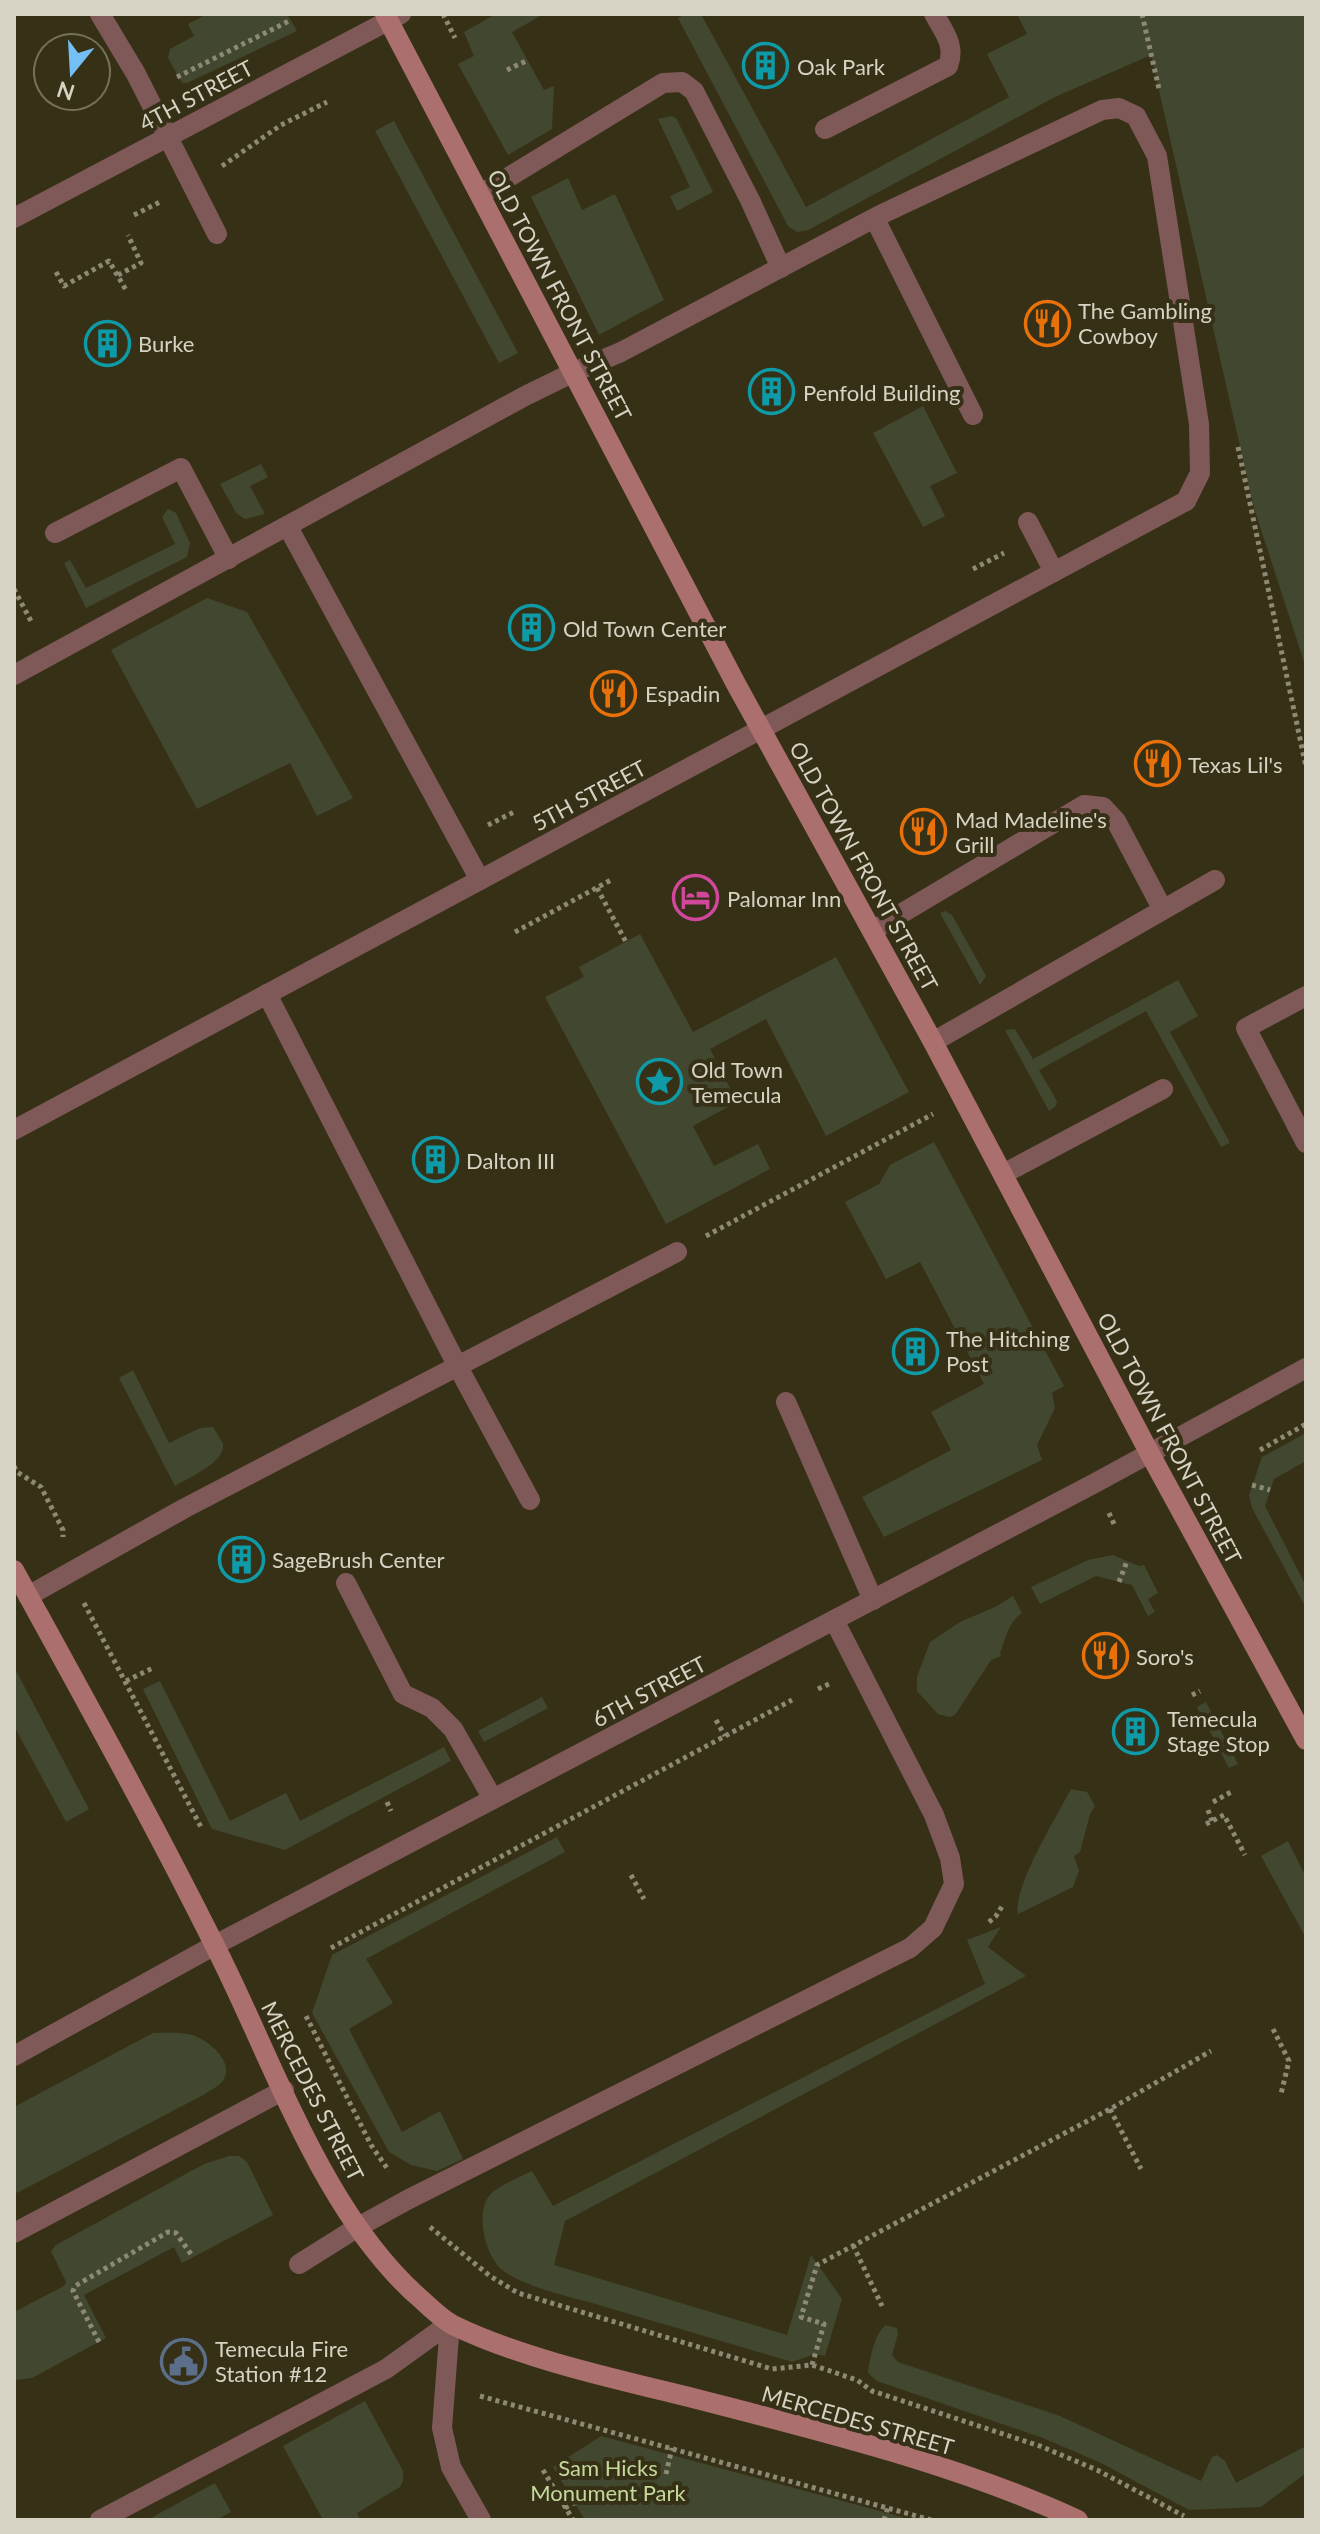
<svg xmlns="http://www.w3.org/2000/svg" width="1320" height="2534" font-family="Lato,sans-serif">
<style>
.green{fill:#41482f}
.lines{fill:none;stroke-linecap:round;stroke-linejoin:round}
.path{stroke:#8d8975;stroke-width:5;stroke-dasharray:4 4;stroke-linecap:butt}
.lane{stroke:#7f5958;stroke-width:20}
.street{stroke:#7f5958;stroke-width:20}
.secondary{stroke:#ab6f6d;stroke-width:20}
.labels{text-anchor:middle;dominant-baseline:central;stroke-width:8;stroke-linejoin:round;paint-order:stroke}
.poi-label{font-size:22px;fill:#d6d3c4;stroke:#363016;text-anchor:start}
.street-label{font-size:22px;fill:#d6d3c4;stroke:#363016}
.park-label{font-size:22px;fill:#c5d89b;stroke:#363016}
</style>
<rect width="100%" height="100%" fill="#363016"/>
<path class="green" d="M 207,14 L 287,14 L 297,31 L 187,83 L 182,83 L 168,58 L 170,49 L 194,36 L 188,24 Z
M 496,14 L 544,14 L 512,32 L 544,90 L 554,86 L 552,129 L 508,155 L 458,64 L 474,56 L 464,32 Z
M 685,14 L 701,14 L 806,207 L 1009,97 L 987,54 L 1027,34 L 1017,14 L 1306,14 L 1306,668 L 1254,508 L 1151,55 L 1055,97 L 808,230 L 797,232 L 788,226 L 678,18 Z
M 671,116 L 676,118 L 713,192 L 677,211 L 670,196 L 690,187 L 658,119 Z
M 394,121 L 518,353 L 499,363 L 375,131 Z
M 568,178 L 582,210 L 615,194 L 664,300 L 599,335 L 531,197 Z
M 923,406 L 957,473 L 930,486 L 945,516 L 923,527 L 873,433 Z
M 261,464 L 268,477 L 250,486 L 265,514 L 245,519 L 236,513 L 220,484 Z
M 168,509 L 176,513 L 190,543 L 187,557 L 86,608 L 64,563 L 70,560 L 86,588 L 175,544 L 162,517 Z
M 207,598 L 247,612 L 353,798 L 317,816 L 290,763 L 197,809 L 111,650 Z
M 945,911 L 952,915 L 986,976 L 980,985 L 940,913 Z
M 640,934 L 693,1032 L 836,957 L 909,1092 L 826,1136 L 766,1019 L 710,1049 L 737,1102 L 693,1126 L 714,1166 L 758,1144 L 770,1169 L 666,1224 L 545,997 L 584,977 L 579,967 Z
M 1178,980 L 1198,1016 L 1170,1032 L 1230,1143 L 1221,1147 L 1146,1011 L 1039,1070 L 1057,1101 L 1055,1107 L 1049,1111 L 1005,1030 L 1015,1029 L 1033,1059 Z
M 934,1142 L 1064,1386 L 1052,1393 L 1055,1408 L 1037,1445 L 1042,1460 L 884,1537 L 862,1497 L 951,1450 L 931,1412 L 984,1384 L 920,1262 L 886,1279 L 845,1202 L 879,1184 L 890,1165 Z
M 133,1370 L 169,1443 L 200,1428 L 213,1427 C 216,1432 221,1439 223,1444 C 226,1462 188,1478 175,1486 L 119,1378 Z
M 1306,1433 L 1306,1461 L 1274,1479 L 1265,1506 L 1306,1586 L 1306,1608 L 1252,1508 L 1249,1495 L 1262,1457 Z
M 1113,1555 L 1139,1566 L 1144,1565 L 1158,1593 L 1148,1599 L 1155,1612 L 1148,1616 L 1132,1585 L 1096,1576 L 1040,1604 L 1031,1587 L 1088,1560 Z
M 1013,1596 L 1022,1613 C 1009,1621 1005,1639 1000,1653 L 1001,1656 L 991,1660 L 955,1715 L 950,1717 L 938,1714 L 917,1691 L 917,1677 L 930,1642 L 960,1622 L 997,1606 Z
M 14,1667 L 89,1809 L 66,1822 L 14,1726 Z
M 160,1681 L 230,1821 L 286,1793 L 300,1821 L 444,1747 L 451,1761 L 285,1850 L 212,1829 L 143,1689 Z
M 542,1697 L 548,1708 L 484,1742 L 478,1731 Z
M 1206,1702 L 1238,1764 L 1229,1768 L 1197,1707 Z
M 1071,1789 L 1087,1792 L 1095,1806 L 1090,1814 L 1080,1852 L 1074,1856 L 1079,1871 L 1073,1887 L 1018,1914 C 1013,1887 1057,1816 1071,1789 Z
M 557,1837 L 565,1852 L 366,1959 L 393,2003 L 349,2029 L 402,2132 L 440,2111 L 463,2159 L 437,2171 L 411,2165 L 389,2152 L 312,2013 L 332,1955 Z
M 1288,1841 L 1306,1877 L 1306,1938 L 1261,1856 Z
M 1001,1927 L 988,1947 L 1026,1976 L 565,2221 L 554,2265 L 787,2335 L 811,2255 L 842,2299 L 825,2356 L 815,2354 L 792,2362 C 728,2343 663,2324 599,2305 C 572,2297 522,2287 501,2269 C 484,2253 473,2207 494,2191 C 505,2183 520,2177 532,2171 L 553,2206 L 985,1984 L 967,1940 Z
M 153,2033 C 166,2033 179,2032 192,2035 C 209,2040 238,2064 221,2083 C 217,2087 209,2091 205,2094 L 17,2193 L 14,2188 L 14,2107 Z
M 229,2156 L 239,2156 L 247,2162 L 273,2215 L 182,2263 L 174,2247 L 84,2295 L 106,2338 L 32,2378 L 14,2380 L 14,2312 L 64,2286 L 66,2282 L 51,2251 L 56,2245 L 204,2164 Z
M 886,2325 L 897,2328 L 898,2334 L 892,2355 L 898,2362 L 1060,2416 L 1201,2481 L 1212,2457 L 1217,2455 L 1225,2461 L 1236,2483 L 1306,2446 L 1306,2473 L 1261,2507 L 1189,2510 L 1101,2463 L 1043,2438 L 877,2381 L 868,2373 C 870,2358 874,2334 886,2325 Z
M 365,2401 L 403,2471 L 403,2481 L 400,2487 L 357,2513 L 361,2520 L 323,2520 L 283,2446 Z
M 601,2436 L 913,2520 L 585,2520 L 553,2467 Z
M 215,2483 L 231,2512 L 216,2520 L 147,2520 Z"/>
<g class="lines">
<path class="path" d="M 443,14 L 455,38
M 1142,14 L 1159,89
M 507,70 L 528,60
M 177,77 L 291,20
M 222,166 L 281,125 L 327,102
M 134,215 L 162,201
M 56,272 L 64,286 L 109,261 L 126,290
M 118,275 L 141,263 L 128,235
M 1238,447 L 1306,767
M 973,569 L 1004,553
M 14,589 L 32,623
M 488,825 L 516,811
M 597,888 L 626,942
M 515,932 L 611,880
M 706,1236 L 933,1114
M 1260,1450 L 1306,1424
M 14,1466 L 17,1472 L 41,1487 L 63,1530 L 63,1537
M 1252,1485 L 1270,1490
M 1109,1513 L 1114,1524
M 1119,1582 L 1127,1561
M 84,1603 L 202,1829
M 126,1681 L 153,1668
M 818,1689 L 829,1684
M 1192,1695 L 1200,1691
M 716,1720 L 725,1736
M 387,1802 L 391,1811
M 1213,1802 L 1231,1792
M 1208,1810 L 1212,1821
M 1206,1824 L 1224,1815 L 1245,1855
M 631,1875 L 644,1899
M 989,1922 L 996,1916 L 1003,1905
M 331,1948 L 792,1700
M 306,2016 L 371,2145 L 389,2171
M 1273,2029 L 1289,2061 L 1281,2094
M 1110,2109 L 1141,2169
M 430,2227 L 490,2276 L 518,2293 L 772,2369 L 812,2365 L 857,2380 L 872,2391 L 1040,2446 L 1097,2470 L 1184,2516
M 853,2245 L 882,2306
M 99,2342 L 73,2291 L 75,2286 L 168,2232 L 176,2233 L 193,2257
M 812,2365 L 824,2324 L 801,2317 L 817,2265 L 1110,2109 L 1211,2051
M 480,2396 L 931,2520
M 543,2470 L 573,2520
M 666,2474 L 672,2448
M 565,2508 C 586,2494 606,2499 629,2502
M 884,2520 L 888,2507"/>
<path class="lane" d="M 100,14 L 136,74 L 217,234
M 825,129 L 948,66 C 956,46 944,32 934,14
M 481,194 L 663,83 L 682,82 L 694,91 L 750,200 L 781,268
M 875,219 L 973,415
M 1028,522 L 1054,572
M 288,527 L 480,880
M 55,533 L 181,468 L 229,559
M 14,675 L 525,396 L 574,372 L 621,352 L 880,215 L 1102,110 L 1119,108 L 1136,116 L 1157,156 L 1199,424 L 1200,473 L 1186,501
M 872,931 L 1084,805 L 1103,807 L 1116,821 L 1163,910
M 267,994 L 458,1367 L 530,1500
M 1306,996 L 1246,1028 L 1306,1143
M 933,1042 L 1215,880
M 1003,1174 L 1163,1089
M 786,1402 L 873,1600
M 346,1583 L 403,1694 L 432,1708 L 453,1729 L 493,1799
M 28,1596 L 185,1508 L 677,1252
M 14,2233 L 284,2090
M 299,2264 L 358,2227 L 409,2199 L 910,1948 L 933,1928 L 954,1884 L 950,1858 L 934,1815 L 834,1620
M 450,2323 L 442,2428 L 451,2467 L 481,2520
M 100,2520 L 386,2369 L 450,2323"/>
<path class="street" d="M 14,218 L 401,14
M 14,1130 L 1186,501
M 14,2056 L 215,1945 L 1095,1483 L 1306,1368"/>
<path class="secondary" d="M 385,14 L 736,684 L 933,1042 L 1150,1454 L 1306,1740
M 14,1570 C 82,1694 151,1818 214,1944 C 273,2059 323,2216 423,2301 C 432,2309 442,2319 453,2325 C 520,2358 615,2379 689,2397 C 820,2431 954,2463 1078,2520"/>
</g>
<defs>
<symbol id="building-ring" viewBox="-11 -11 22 22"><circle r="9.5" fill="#363016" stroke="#0f9aa8" stroke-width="1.5"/><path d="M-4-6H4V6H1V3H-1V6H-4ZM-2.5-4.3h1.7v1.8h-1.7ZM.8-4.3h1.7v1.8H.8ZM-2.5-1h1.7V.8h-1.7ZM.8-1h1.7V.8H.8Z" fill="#0f9aa8"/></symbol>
<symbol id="restaurant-ring" viewBox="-11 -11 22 22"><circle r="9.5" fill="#363016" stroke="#e8710a" stroke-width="1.5"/><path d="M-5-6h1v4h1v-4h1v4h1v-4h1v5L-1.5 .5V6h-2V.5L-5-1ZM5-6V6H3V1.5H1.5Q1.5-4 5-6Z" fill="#e8710a"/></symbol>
<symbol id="hotel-ring" viewBox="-11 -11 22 22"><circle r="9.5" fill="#363016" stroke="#d1479c" stroke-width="1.5"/><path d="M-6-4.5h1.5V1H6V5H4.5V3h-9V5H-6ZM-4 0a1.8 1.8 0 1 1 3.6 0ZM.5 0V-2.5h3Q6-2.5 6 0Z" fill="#d1479c"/></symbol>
<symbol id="sight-ring" viewBox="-11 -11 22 22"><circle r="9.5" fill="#363016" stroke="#0f9aa8" stroke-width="1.5"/><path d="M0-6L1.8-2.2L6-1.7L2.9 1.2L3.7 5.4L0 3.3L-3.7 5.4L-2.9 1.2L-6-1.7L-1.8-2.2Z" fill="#0f9aa8"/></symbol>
<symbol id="civic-ring" viewBox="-11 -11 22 22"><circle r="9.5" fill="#363016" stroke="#5c6f8a" stroke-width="1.5"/><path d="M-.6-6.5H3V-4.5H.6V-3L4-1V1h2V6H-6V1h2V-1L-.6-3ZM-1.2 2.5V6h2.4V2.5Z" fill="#5c6f8a"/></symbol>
</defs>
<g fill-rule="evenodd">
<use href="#building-ring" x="740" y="40" width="51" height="51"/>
<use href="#restaurant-ring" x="1022" y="298" width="51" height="51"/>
<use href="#building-ring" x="82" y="318" width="51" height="51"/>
<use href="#building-ring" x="746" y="366" width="51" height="51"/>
<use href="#building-ring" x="506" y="602" width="51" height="51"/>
<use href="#restaurant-ring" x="588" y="668" width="51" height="51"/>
<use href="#restaurant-ring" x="1132" y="738" width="51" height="51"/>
<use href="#restaurant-ring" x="898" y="806" width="51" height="51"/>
<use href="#hotel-ring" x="670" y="872" width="51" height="51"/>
<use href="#sight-ring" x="634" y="1056" width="51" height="51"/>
<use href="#building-ring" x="410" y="1134" width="51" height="51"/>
<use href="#building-ring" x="890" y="1326" width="51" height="51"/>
<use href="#building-ring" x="216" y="1534" width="51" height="51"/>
<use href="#restaurant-ring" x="1080" y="1630" width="51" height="51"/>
<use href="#building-ring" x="1110" y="1706" width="51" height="51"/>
<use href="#civic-ring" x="158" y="2336" width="51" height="51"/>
</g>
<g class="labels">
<g class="poi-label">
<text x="797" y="66">Oak Park</text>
<text x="1078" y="310">The Gambling<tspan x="1078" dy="25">Cowboy</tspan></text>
<text x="138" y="343">Burke</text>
<text x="803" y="392">Penfold Building</text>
<text x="563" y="628">Old Town Center</text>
<text x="645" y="693">Espadin</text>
<text x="1188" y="764">Texas Lil's</text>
<text x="955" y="819">Mad Madeline's<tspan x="955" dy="25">Grill</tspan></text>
<text x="727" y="898">Palomar Inn</text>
<text x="691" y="1069">Old Town<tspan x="691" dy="25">Temecula</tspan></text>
<text x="466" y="1160">Dalton III</text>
<text x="946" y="1338">The Hitching<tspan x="946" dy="25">Post</tspan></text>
<text x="272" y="1559">SageBrush Center</text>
<text x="1136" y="1656">Soro's</text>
<text x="1167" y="1718">Temecula<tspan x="1167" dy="25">Stage Stop</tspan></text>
<text x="215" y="2348">Temecula Fire<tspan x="215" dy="25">Station #12</tspan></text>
</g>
<g class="street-label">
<text transform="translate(196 95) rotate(-28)">4TH STREET</text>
<text transform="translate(560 295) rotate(62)">OLD TOWN FRONT STREET</text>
<text transform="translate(589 795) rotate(-28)">5TH STREET</text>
<text transform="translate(864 866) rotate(61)">OLD TOWN FRONT STREET</text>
<text transform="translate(1170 1438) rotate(62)">OLD TOWN FRONT STREET</text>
<text transform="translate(649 1691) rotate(-28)">6TH STREET</text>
<text transform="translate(313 2091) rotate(63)">MERCEDES STREET</text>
<text transform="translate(858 2420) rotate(16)">MERCEDES STREET</text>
</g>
<g class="park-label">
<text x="608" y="2467">Sam Hicks<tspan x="608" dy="25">Monument Park</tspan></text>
</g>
</g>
<rect width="1320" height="2534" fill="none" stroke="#d6d3c4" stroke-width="32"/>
<g transform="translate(72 72) rotate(198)"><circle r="38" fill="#363016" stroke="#76715c" stroke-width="2"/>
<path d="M0-6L14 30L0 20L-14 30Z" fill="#74c0f6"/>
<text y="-12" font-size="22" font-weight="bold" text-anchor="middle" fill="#d6d3c4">N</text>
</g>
</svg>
